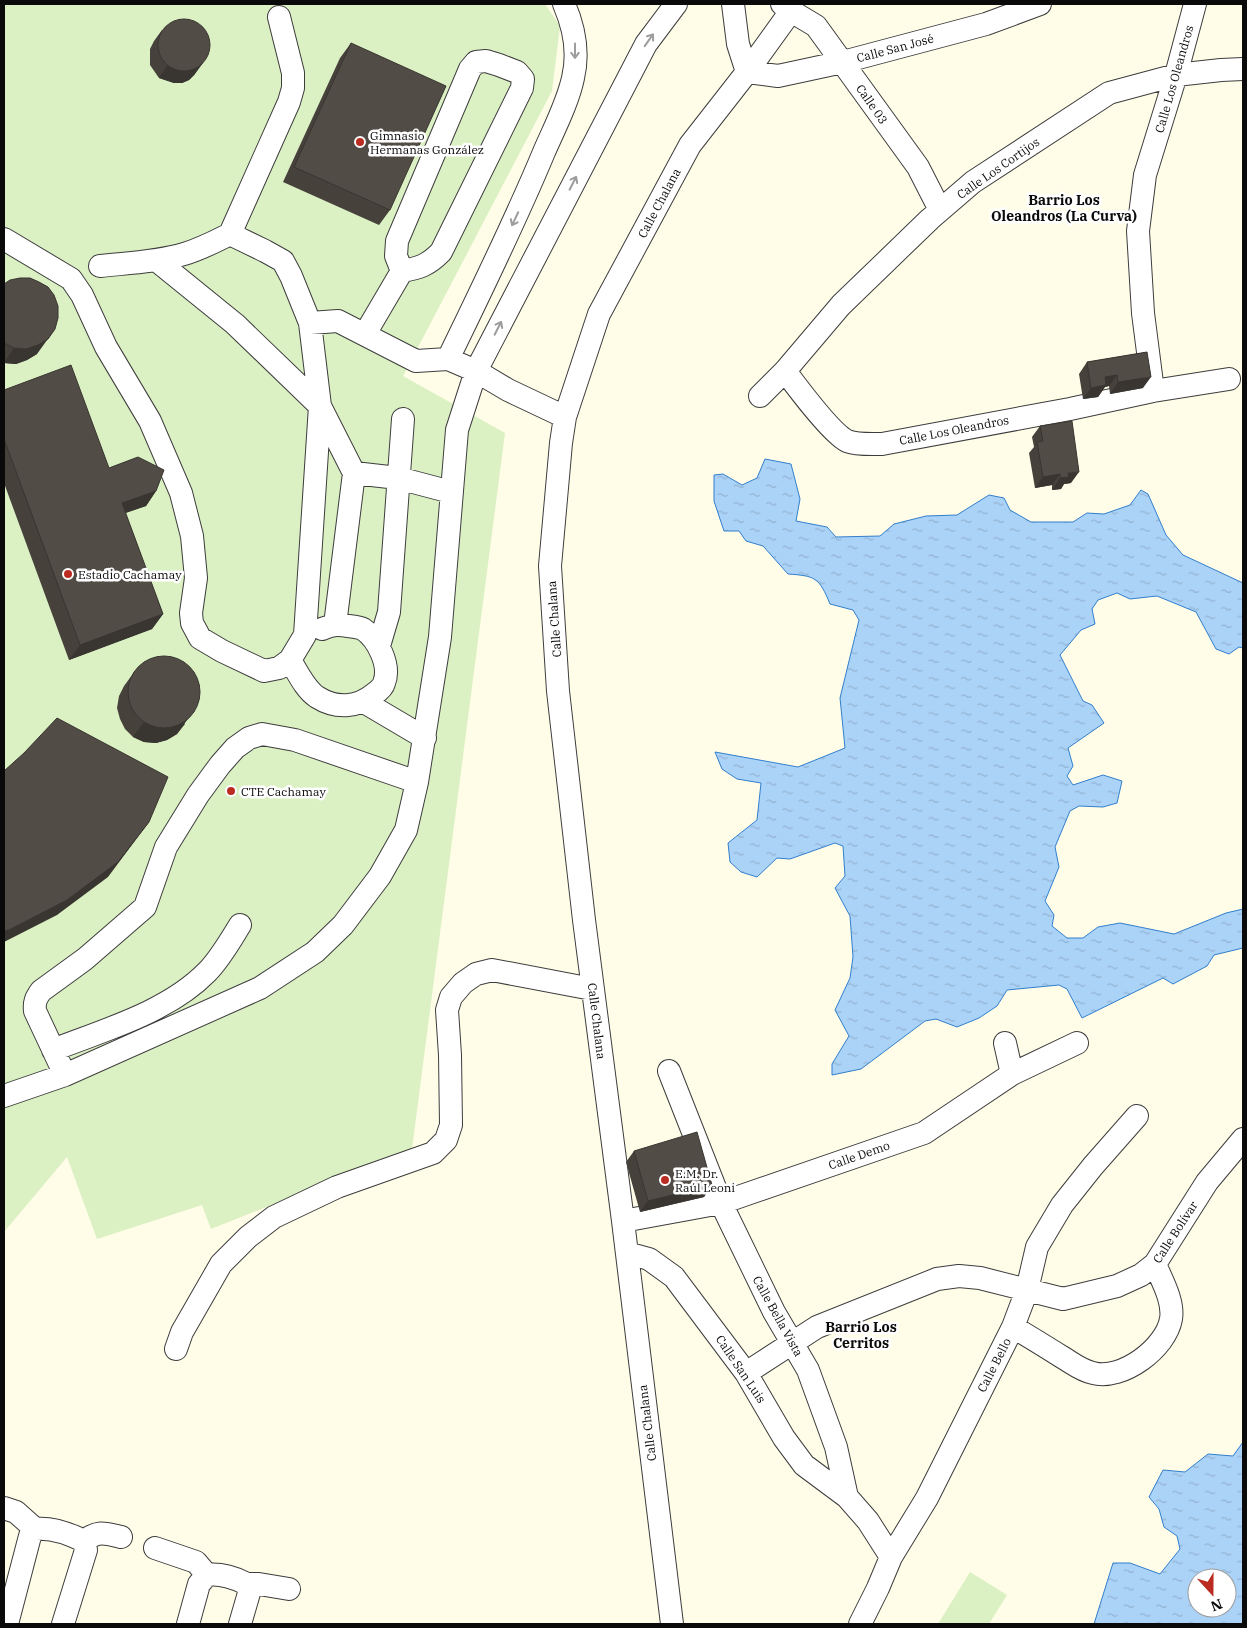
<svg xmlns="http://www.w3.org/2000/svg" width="1247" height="1628" font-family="'IBM Plex Serif',serif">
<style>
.pitch{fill:#dbf0c3}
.water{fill:url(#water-ripples);stroke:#317fce;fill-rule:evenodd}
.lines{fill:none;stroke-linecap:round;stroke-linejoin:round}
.minor-casing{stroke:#3d3d3d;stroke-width:24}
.minor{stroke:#fff;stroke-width:22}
.wall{fill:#47413c}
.shaded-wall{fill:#393531}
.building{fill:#524c46;stroke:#393531}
.oneway{stroke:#9d9d9d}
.poi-dot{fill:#ba2b22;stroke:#fff;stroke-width:2}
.labels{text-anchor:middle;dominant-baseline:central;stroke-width:5;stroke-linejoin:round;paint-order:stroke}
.street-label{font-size:12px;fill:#0a0a0a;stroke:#fff}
.poi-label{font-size:12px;fill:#0a0a0a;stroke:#fff;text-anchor:start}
.neighbourhood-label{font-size:14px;font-weight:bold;fill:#0a0a0a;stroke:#fff}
</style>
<defs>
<pattern id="water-ripples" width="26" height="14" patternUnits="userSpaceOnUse" patternTransform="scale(1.25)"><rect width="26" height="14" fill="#abd2f7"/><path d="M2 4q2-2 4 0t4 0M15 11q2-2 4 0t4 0" fill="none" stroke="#92b3d2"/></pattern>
</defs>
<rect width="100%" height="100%" fill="#fffde7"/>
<path class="pitch" d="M 4,4 L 545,4 L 560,26 L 552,91 L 403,376 L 505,433 L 412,1149 L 211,1229 L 202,1205 L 97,1239 L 67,1157 L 4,1232 Z
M 970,1572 L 1007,1595 L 989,1624 L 938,1624 Z"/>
<path class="water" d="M 765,459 L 791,464 L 800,499 L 796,521 L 827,527 L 836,537 L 880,536 L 894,524 L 926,516 L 957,515 L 989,495 L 1004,498 L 1010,510 L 1031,522 L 1073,522 L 1087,513 L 1104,514 L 1130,505 L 1141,490 L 1148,494 L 1166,535 L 1183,555 L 1243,583 L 1243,648 L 1239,647 L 1229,654 L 1216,649 L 1196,612 L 1157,596 L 1130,599 L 1117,593 L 1098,600 L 1092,609 L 1095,624 L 1081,630 L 1060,655 L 1083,701 L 1092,705 L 1104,723 L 1068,748 L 1073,766 L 1067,776 L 1073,785 L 1103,775 L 1122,781 L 1117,803 L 1103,807 L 1079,806 L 1070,811 L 1055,847 L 1059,867 L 1045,901 L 1054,915 L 1052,926 L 1067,938 L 1083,938 L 1098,927 L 1120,923 L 1174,934 L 1226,913 L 1243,909 L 1243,948 L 1214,955 L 1207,966 L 1173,984 L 1163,978 L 1082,1018 L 1067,989 L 1059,985 L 1007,990 L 997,1006 L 979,1018 L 957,1027 L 936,1019 L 925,1021 L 861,1069 L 832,1075 L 832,1064 L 849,1036 L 835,1010 L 850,978 L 853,957 L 850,916 L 835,888 L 845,876 L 843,846 L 835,843 L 790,859 L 777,858 L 757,877 L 741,872 L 730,862 L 728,843 L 757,820 L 761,783 L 737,779 L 722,769 L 715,752 L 798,767 L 845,748 L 840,698 L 859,620 L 853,610 L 830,604 C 819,577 815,576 788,574 L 763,546 L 746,541 L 739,531 L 724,531 L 714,501 L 714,475 L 723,474 L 742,485 L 757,478 Z
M 1243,1442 L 1243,1624 L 1094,1624 L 1113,1563 L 1130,1563 L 1160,1574 L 1180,1549 L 1177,1536 L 1164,1527 L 1159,1509 L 1149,1497 L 1163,1470 L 1185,1472 L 1208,1454 L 1233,1456 ZM 1197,1578 L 1227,1578 L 1227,1608 L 1197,1608 Z"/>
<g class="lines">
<defs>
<path id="minor" d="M 733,4 L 738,44 L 747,72 L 778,76 L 843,62 L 986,24 L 1040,4
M 782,4 L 791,11 L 816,26 L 918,167 L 940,210
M 4,239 L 71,279 L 82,295 L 106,347 L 150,421 L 181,493 L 192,536 L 196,578 L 191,613 L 192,623 L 200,638 L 222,651 L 264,671 L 279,668 L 290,660 L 305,635 L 320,406 L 310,323 L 291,276 L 283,261 L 265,251 L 230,234
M 156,260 L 235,324 L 320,406 L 354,473 L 335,625
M 100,266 C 128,263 157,262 184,254 C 201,249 216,241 230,234 L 289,102 L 293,88 L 293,73 L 279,17
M 310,323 L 338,321 L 416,361 L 448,359 L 476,371 L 508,390 L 565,417
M 365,334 L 402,271 C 420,268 428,265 441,252 L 522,88 L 523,79 L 517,72 L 499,65 L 486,61 L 476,62 L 470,69 L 397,241 L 396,256 L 402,271
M 448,359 C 481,291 515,222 544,152 C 554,129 568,102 573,78 C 579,53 574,27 564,4
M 785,371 C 797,387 831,433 847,441 C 857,445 872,444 882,444 L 1070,409 L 1153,391 L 1229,379
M 1153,391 L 1143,313 L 1138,231 L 1145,175 L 1176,75 L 1195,4
M 760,396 L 785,371 L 841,305 L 930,219 L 973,182 L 1109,93 L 1176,75 L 1221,70 L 1243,69
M 354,473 L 398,478 L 451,492
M 379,646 L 389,612 L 403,419
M 290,660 C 298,673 305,689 317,697 C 336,709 357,708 374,694 C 377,692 383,687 384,683 C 391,666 378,639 363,629 C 359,627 342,625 337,625 C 332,625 327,627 322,629
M 364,702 L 425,738
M 1005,1043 L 1012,1074
M 53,1050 C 104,1030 168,1012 207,972 C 220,959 230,941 240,925
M 669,1071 L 721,1203 L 774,1312 L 808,1370 L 836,1447 L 847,1497 L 868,1521 L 891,1557
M 65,1075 L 35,1011 C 34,1002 36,998 41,991 L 85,959 L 145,907 L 166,847 L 198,795 L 220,765 L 235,748 L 249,738 L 262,734 L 295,740 L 417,782
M 4,1096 L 65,1075 L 260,988 L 315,952 L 343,925 L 380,876 L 406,830 L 417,782 L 440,637 L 457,430 L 476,371 L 646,44 L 676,4
M 623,1221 L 721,1203 L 924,1133 L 1012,1074 L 1077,1043
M 627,1253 L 649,1259 L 674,1277 L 746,1373 L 784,1438 L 804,1465 L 847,1497
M 1013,1327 C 1030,1337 1046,1347 1062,1357 C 1072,1363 1082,1371 1093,1373 C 1122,1381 1166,1348 1171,1319 C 1174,1301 1162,1281 1155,1264
M 176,1349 L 182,1332 L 221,1264 L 248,1237 L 274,1217 L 337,1187 L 433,1153 L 446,1140 L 451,1125 L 450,1055 L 447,1010 L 451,997 L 463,983 L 476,974 L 492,970 L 592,989
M 746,1373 L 817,1327 L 937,1279 L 959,1276 L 980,1278 L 1063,1299 L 1117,1286 L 1141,1275 L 1155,1264 L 1207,1182 L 1243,1139
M 4,1508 L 16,1512 L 35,1529
M 84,1541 C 98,1530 105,1533 121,1537
M 155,1548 L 196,1562 L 207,1575
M 247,1584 L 259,1584 L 289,1589
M 7,1624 L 30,1536 L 35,1529 C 51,1527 70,1534 84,1541 L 86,1550 L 63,1624
M 188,1624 L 199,1584 L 207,1575 C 220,1573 236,1578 247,1584 L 249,1593 L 240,1624
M 672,1624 L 623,1221 L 584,920 L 558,691 L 550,566 L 561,443 L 565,417 L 599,314 L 690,145 L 747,72 L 791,11
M 860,1624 L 878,1588 L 891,1557 L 927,1498 L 1013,1327 L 1027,1290 L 1037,1247 L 1062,1205 L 1093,1166 L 1137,1116"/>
</defs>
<use href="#minor" class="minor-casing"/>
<use href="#minor" class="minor"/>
</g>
<path class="wall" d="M 162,30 L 195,74 L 189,80 L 182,83 L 174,83 L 159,78 L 150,65 L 150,49 L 154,41 Z
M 351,43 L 390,210 L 379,225 L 283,182 L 340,58 Z
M 4,284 L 37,354 L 27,360 L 16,364 L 4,363 Z
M 1147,352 L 1143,388 L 1110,394 L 1109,386 L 1105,387 L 1098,397 L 1083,399 L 1079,374 L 1087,362 Z
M 4,390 L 109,468 L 156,491 L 146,506 L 125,513 L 163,614 L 152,629 L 69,660 L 4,483 Z
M 1040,426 L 1071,483 L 1064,484 L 1061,489 L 1052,490 L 1052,485 L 1035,488 L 1029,453 L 1034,447 L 1032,437 Z
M 135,671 L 185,724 L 177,734 L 167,740 L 156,743 L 144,742 L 133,737 L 125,729 L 120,719 L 117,708 L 119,696 L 124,686 Z
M 634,1151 L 712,1185 L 704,1197 L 640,1212 L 626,1162 Z"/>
<path class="shaded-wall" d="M 203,63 L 195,74 L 189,80 L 182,83 L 174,83 L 159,78 L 167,66 Z
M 55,329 L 37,354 L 27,360 L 16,364 L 4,363 L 14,348 Z
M 1117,375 L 1109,386 L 1105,387 L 1098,397 L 1083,399 L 1091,388 L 1105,377 Z
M 1151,377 L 1143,388 L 1110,394 L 1118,382 Z
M 1079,472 L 1071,483 L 1064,484 L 1061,489 L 1052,490 L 1060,478 L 1068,473 Z
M 1060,474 L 1052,485 L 1035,488 L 1043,477 Z
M 156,491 L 146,506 L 111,518 L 122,503 Z
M 163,614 L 152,629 L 69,660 L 80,645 Z
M 195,709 L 177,734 L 167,740 L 156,743 L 144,742 L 133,737 L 144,722 Z
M 149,822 L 108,877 L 57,915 L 4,942 L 4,931 Z
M 712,1185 L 704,1197 L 640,1212 L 648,1201 Z"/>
<path class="building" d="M158 45a26 26 0 1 1 52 0a26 26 0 1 1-52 0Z
M 351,43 L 446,86 L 390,210 L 294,167 Z
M 20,278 L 30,278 L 39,282 L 48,287 L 54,295 L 58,306 L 58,318 L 55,329 L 48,339 L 38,345 L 26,349 L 14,348 L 4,343 L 4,284 L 10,280 Z
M 1147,352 L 1151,377 L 1118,382 L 1117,375 L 1105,377 L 1106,385 L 1091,388 L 1087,362 Z
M 71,365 L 109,468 L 138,457 L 164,470 L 156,491 L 122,503 L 163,614 L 80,645 L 4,439 L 4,390 Z
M 1072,421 L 1079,472 L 1068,473 L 1069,477 L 1060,478 L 1060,474 L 1043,477 L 1037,442 L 1043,441 L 1040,426 Z
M128 692a36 36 0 1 1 72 0a36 36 0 1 1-72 0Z
M 57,718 L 168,777 L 149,822 L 118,862 L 67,900 L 9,930 L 4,931 L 4,771 L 24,753 Z
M 697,1132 L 712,1185 L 648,1201 L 634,1151 Z"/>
<defs><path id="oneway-shaft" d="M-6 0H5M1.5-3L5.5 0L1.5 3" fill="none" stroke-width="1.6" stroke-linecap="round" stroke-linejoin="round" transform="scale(1.25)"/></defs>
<g class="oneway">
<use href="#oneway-shaft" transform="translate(649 40) rotate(-55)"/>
<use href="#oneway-shaft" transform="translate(575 51) rotate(90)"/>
<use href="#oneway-shaft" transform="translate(573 183) rotate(-63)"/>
<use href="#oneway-shaft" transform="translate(515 219) rotate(115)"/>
<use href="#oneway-shaft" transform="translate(498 328) rotate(-63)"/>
</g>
<g class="poi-dot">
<circle cx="360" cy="142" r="5"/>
<circle cx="68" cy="574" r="5"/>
<circle cx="231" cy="791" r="5"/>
<circle cx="665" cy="1180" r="5"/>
</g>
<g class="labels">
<g class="street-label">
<text transform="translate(895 48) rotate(-15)">Calle San José</text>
<text transform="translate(1174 79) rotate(-74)">Calle Los Oleandros</text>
<text transform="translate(872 104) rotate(55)">Calle 03</text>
<text transform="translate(998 168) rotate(-35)">Calle Los Cortijos</text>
<text transform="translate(659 203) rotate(-62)">Calle Chalana</text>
<text transform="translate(954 430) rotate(-11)">Calle Los Oleandros</text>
<text transform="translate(554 619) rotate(-94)">Calle Chalana</text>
<text transform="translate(597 1021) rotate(83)">Calle Chalana</text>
<text transform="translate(859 1155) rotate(-19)">Calle Demo</text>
<text transform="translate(1175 1232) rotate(-57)">Calle Bolívar</text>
<text transform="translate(778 1316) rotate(61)">Calle Bella Vista</text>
<text transform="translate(994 1365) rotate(-63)">Calle Bello</text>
<text transform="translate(741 1369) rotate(56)">Calle San Luis</text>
<text transform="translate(647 1423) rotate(-97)">Calle Chalana</text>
</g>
<g class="poi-label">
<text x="370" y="135">Gimnasio<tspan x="370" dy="14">Hermanas González</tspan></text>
<text x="78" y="574">Estadio Cachamay</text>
<text x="241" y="791">CTE Cachamay</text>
<text x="675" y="1173">E.M. Dr.<tspan x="675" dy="14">Raúl Leoni</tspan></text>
</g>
<g class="neighbourhood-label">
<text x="1064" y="200">Barrio Los<tspan x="1064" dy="16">Oleandros (La Curva)</tspan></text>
<text x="861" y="1327">Barrio Los<tspan x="861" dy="16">Cerritos</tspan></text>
</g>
</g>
<rect width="1247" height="1628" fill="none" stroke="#0a0a0a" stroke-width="10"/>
<g transform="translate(1212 1593) rotate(159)"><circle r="24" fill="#ffffff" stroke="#9d9d9d"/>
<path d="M0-4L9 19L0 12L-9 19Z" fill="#ba2b22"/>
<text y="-8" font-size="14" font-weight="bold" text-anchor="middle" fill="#0a0a0a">N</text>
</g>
</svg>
